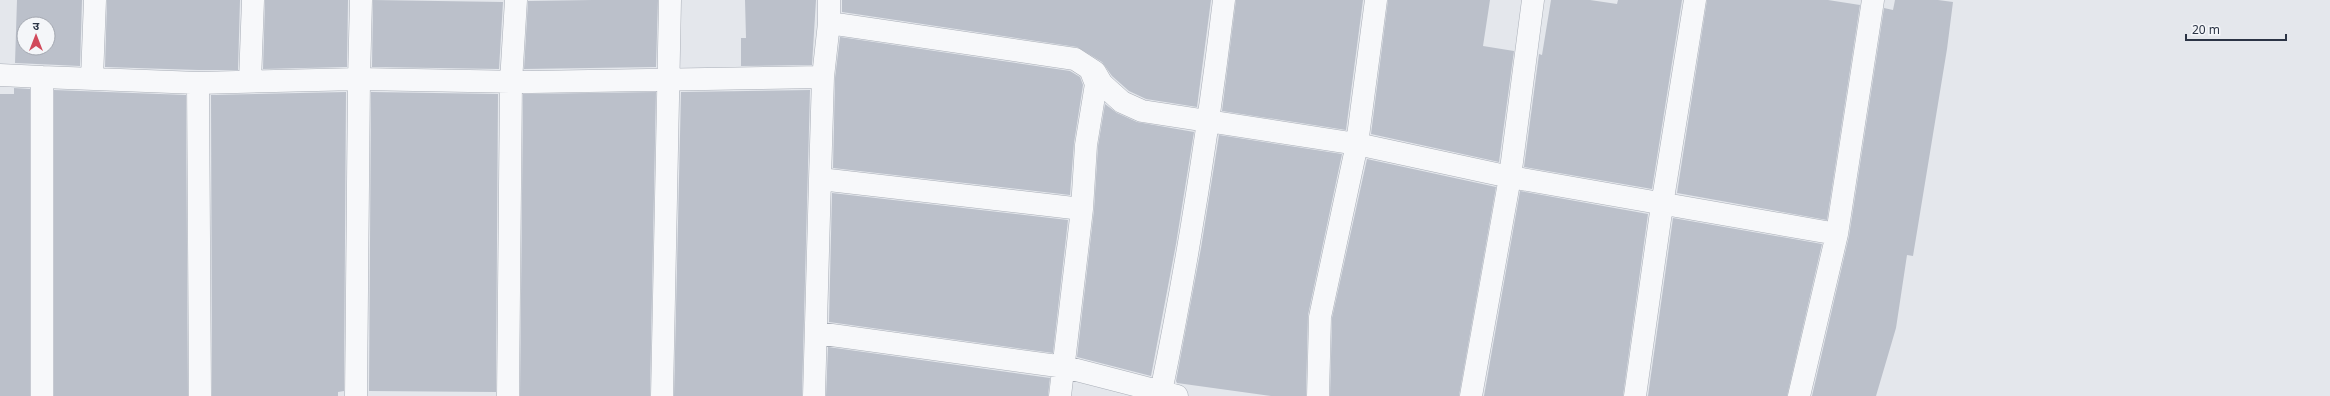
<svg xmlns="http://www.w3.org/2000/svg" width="2330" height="396" font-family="'Noto Sans','Noto Sans Devanagari',sans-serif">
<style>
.building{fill:#bbc0ca;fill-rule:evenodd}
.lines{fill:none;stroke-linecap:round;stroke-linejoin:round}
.minor-casing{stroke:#a9aeb7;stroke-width:23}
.minor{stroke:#f7f8fa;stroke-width:22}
</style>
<rect width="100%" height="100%" fill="#e4e7ec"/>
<path class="building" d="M 17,0 L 82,0 L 80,66 L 15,63 ZM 24,24 L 48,24 L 48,48 L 24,48 Z
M 107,0 L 240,0 L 238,70 L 198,70 L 105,67 Z
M 265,0 L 348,0 L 347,67 L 263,69 Z
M 373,0 L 503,2 L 499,69 L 372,67 Z
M 592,0 L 658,0 L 656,67 L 524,69 L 528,1 Z
M 745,0 L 816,0 L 812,65 L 741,66 L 741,38 L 746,38 Z
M 842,0 L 1211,0 L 1197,107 L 1146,99 L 1129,91 L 1112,76 L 1102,62 L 1077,47 L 842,12 Z
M 1236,0 L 1363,0 L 1346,130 L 1222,111 Z
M 1388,0 L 1490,0 L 1483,46 L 1514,51 L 1499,162 L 1371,134 Z
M 1551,0 L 1590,0 L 1617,4 L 1618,0 L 1682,0 L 1652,189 L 1524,167 L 1539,54 L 1542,55 Z
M 1707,0 L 1828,0 L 1860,5 L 1827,220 L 1677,193 Z
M 1895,0 L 1938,0 L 1953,2 L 1947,49 L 1913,256 L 1907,255 L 1896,328 L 1876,396 L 1812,396 L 1849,236 L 1884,8 L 1893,10 Z
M 840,37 L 1070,71 L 1080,77 L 1083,85 L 1074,143 L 1070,195 L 833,168 L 835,78 Z
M 14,88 L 30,89 L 30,396 L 0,396 L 0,94 L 14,94 Z
M 54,90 L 186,95 L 188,396 L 54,396 Z
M 810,90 L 802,396 L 674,396 L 681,92 Z
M 346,92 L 344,391 L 338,392 L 338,396 L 212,396 L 211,95 Z
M 371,92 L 498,94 L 496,392 L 369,391 Z
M 656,92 L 650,396 L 520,396 L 523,94 Z
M 1105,104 L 1117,113 L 1137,122 L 1194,132 L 1176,244 L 1151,376 L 1077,357 L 1094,210 L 1098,146 Z
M 1219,135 L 1342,154 L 1308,315 L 1306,396 L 1271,396 L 1177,383 L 1176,381 L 1201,248 Z
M 1367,159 L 1496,187 L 1459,396 L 1330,396 L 1332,318 Z
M 1520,191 L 1648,214 L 1623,396 L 1484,396 Z
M 832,193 L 1068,220 L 1053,353 L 829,322 Z
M 1673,218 L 1822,244 L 1787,396 L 1648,396 Z
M 828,347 L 1050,378 L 1048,396 L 826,396 Z"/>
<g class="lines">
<defs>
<path id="minor" d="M 829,23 L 1075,59 L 1095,72 L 1102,84 L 1122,102 L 1142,111 L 1357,144 L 1510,177 L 1837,234 L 1873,0
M 0,75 L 42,77 L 42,396
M 42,77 L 198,83 L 359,79 L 531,82 L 823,77 L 829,23 L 829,0
M 823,77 L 820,179 L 1082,209
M 92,78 L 95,0
M 250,81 L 253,0
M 198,83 L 200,396
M 817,333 L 1065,367 L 1177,396
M 1161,392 C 1188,262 1208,132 1224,0
M 356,396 L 359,79 L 361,0
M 508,396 L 511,82 L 516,0
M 662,396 L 670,0
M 814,396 L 820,179
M 1060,396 L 1082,209 L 1086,145 L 1096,84 L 1090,69
M 1318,396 L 1320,317 L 1357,144 L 1376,0
M 1471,396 L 1510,177 L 1533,0
M 1635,396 L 1662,205 L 1695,0
M 1799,396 L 1837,234"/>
</defs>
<use href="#minor" class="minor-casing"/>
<use href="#minor" class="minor"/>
</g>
<g transform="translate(36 36)"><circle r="19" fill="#f4f6f9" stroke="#a4a8b1"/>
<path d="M0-3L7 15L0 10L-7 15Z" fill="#d1495b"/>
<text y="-6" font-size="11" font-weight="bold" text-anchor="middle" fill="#2b3445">उ</text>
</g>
<path d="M2186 34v6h100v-6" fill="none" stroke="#2b3445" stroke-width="2"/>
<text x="2192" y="34" font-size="12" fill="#2b3445" stroke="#f4f6f9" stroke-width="3" paint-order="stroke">20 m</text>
</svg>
